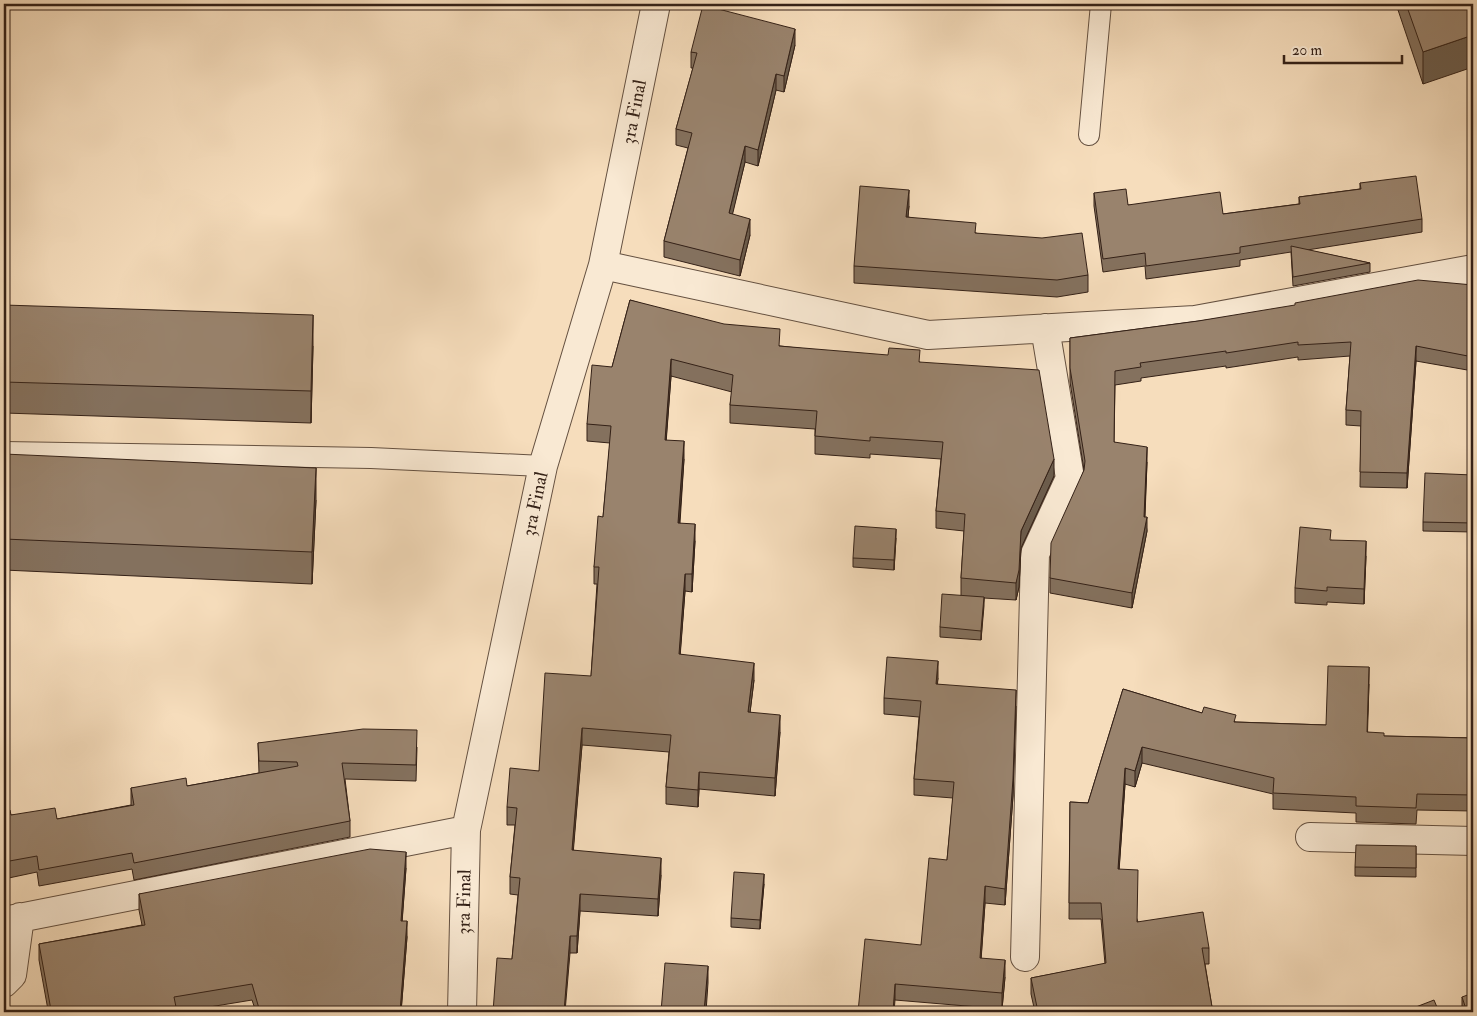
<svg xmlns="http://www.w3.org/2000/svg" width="1477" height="1016" font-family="'IM FELL Double Pica',serif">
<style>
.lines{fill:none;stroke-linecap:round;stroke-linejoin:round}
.lane-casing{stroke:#645040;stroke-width:22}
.street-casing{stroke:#645040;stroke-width:30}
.lane{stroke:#f9e9d3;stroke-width:20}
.street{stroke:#f9e9d3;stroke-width:28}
.wall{fill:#84715e;stroke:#342117}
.shaded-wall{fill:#6b5c4c;stroke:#342117}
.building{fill:#99836d;stroke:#342117}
.labels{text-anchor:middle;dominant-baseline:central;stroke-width:4;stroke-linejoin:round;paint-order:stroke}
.street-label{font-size:19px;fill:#342117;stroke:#f9e9d3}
</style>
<rect width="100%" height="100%" fill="#f6ddbc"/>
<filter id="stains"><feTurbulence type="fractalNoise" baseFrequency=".004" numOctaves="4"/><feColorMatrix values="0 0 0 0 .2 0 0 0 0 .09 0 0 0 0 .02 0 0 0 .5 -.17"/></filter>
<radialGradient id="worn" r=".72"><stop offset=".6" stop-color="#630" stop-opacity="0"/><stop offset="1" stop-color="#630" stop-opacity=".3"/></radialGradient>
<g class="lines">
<defs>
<path id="lane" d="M 1089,135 L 1101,4
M 4,452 L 371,458 L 543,466"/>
<path id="street" d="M 603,265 L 928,335 L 1195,320 L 1473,269
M 1310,837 L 1473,841
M 4,921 L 466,830
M 1025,957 L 1035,554 L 1070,478 L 1045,328
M 4,983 L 12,975 L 20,917
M 462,1012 L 466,830 L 543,466 L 603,265 L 656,4"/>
</defs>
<use href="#lane" class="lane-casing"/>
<use href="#street" class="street-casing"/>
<use href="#lane" class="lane"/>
<use href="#street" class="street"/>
</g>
<path class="wall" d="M 1396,4 L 1473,4 L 1423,84 Z
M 795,45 L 784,92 L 776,90 L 758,166 L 745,162 L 732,214 L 750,235 L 740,276 L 664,257 L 664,241 L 688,148 L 676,145 L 676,129 L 693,68 L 691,68 L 691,52 Z
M 1360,183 L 1422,219 L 1422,232 L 1307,250 L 1370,263 L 1370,272 L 1293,286 L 1291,252 L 1240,260 L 1240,266 L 1146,279 L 1145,266 L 1103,272 L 1094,206 L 1094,193 L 1128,205 L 1223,214 L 1299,204 L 1299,197 L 1360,189 Z
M 909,206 L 908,217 L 976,233 L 1088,275 L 1088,292 L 1057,297 L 854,283 L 854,266 Z
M 1473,285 L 1473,371 L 1416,361 L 1407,488 L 1360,487 L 1361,426 L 1346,425 L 1346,410 L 1350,356 L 1298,360 L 1298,357 L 1226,368 L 1226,366 L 1141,378 L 1141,381 L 1115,385 L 1114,442 L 1147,462 L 1145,517 L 1147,531 L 1132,608 L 1050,593 L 1050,578 L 1084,470 L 1070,382 L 1070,338 Z
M 630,300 L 780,346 L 920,362 L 1054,476 L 1021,548 L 1019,587 L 1016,600 L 984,598 L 981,640 L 940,637 L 940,627 L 961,595 L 961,578 L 964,531 L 936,528 L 936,511 L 941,459 L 870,454 L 870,458 L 815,454 L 815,429 L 730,423 L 730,405 L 732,392 L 671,376 L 666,440 L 684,459 L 680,523 L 695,541 L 692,592 L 685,591 L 680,654 L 754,680 L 750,712 L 780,732 L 775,796 L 699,789 L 698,807 L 666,804 L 666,787 L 669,752 L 582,745 L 573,850 L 661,875 L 658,916 L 580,911 L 577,953 L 570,953 L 512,959 L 518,895 L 510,894 L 510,877 L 515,825 L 507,825 L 507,807 L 539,771 L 591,676 L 597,584 L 594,584 L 594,567 L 603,517 L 610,443 L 587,441 L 587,424 L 612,367 Z
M 4,305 L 313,346 L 311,423 L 4,413 Z
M 4,454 L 316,500 L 312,584 L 4,570 Z
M 1473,475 L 1473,532 L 1423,531 L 1423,522 Z
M 896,538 L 894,570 L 853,567 L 853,558 Z
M 1331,540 L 1366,556 L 1364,604 L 1327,602 L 1327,605 L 1295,603 L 1295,588 Z
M 938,678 L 937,684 L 1016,706 L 1013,796 L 1005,905 L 985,903 L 981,958 L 1005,977 L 1002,1009 L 895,1000 L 858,1012 L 921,945 L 947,860 L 953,798 L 914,795 L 914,779 L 919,717 L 884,714 L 884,698 Z
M 1369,684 L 1367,732 L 1384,736 L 1473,738 L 1473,811 L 1417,810 L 1416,824 L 1356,822 L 1356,813 L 1273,809 L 1273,794 L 1142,763 L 1135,787 L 1125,784 L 1119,869 L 1138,922 L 1209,948 L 1209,964 L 1205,964 L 1212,1007 L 1212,1012 L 1035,1012 L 1031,994 L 1031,978 L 1105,964 L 1101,919 L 1069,919 L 1070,802 L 1088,803 L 1123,689 L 1202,713 L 1236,722 L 1326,725 Z
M 258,743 L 417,747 L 416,781 L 345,779 L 350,821 L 350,837 L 134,880 L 132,869 L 39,886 L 37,872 L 4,879 L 4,811 L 11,815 L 57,819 L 131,805 L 131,788 L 187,786 L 259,773 Z
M 1416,846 L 1416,877 L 1355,876 L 1355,867 Z
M 406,868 L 402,921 L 407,937 L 401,1012 L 256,1012 L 252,1000 L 179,1012 L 38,1012 L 48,1010 L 39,960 L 39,944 L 142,925 L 139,910 L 139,894 Z
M 764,884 L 760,929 L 731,927 L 731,918 Z
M 1462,997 L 1473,1012 L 1462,1012 Z"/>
<path class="shaded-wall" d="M 795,29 L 795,45 L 784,92 L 784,76 Z
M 1473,35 L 1473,67 L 1423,84 L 1423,52 Z
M 776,74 L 776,90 L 758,166 L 758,150 Z
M 745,146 L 745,162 L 729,229 L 729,213 Z
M 909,190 L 909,206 L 906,234 L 906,217 Z
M 750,219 L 750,235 L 740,276 L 740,260 Z
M 313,315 L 313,346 L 311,423 L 311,391 Z
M 1416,346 L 1416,361 L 1407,488 L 1407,473 Z
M 671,359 L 671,376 L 665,457 L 665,440 Z
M 684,441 L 684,459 L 678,540 L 678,523 Z
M 1147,447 L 1147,462 L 1144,531 L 1144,517 Z
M 1054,459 L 1054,476 L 1021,548 L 1019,587 L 1016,600 L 1016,583 L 1021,531 Z
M 316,468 L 316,500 L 312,584 L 312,552 Z
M 1147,517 L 1147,531 L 1132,608 L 1132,593 Z
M 695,524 L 695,541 L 692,592 L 692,574 Z
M 896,529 L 896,538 L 894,570 L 894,560 Z
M 1366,541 L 1366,556 L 1364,604 L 1364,589 Z
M 685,574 L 685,591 L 679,671 L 679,654 Z
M 984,597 L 984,606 L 981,640 L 981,631 Z
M 938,661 L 938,678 L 936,701 L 936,684 Z
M 754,663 L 754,680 L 748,729 L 748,712 Z
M 1369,667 L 1369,684 L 1367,749 L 1367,732 Z
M 1016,690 L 1013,796 L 1005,905 L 1005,889 Z
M 780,715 L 780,732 L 775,796 L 775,778 Z
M 582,728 L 582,745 L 572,867 L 572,850 Z
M 1142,747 L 1142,763 L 1135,787 L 1135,771 Z
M 1125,768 L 1125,784 L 1118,886 L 1118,869 Z
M 699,772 L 699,789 L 698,807 L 698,790 Z
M 406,852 L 406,868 L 401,937 L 401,921 Z
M 661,858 L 661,875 L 658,916 L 658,899 Z
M 764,874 L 764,884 L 760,929 L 760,920 Z
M 985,886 L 985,903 L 980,975 L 980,958 Z
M 580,894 L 580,911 L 577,953 L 577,936 Z
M 407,921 L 407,937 L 401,1012 L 400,1012 Z
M 570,936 L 570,953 L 565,1012 L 564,1012 Z
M 1005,960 L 1005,977 L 1002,1009 L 1002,993 Z
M 708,966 L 708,983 L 706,1012 L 704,1012 Z
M 895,984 L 895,1000 L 894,1012 L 893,1012 Z"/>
<path class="building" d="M 1406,4 L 1473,4 L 1473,35 L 1423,52 Z
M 703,5 L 795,29 L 784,76 L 776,74 L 758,150 L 745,146 L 729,213 L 750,219 L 740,260 L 664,241 L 692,133 L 676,129 L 697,53 L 691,52 Z
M 1416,176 L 1422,219 L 1240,247 L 1240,253 L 1146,266 L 1145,253 L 1103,259 L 1094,193 L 1126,189 L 1128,205 L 1220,192 L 1223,214 L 1300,204 L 1299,197 L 1361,189 L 1360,183 Z
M 860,186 L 909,190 L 906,217 L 976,223 L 975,233 L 1042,238 L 1082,233 L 1088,275 L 1057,280 L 854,266 Z
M 1291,246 L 1370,263 L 1293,277 Z
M 1418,280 L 1473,285 L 1473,357 L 1416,346 L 1407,473 L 1360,472 L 1361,411 L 1346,410 L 1351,342 L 1298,345 L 1298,342 L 1226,353 L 1226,351 L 1140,363 L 1141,367 L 1115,371 L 1114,442 L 1147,447 L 1144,517 L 1147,517 L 1132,593 L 1050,578 L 1051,543 L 1084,470 L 1085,461 L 1070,368 L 1070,338 L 1198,321 L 1295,305 L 1295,303 Z
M 630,300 L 724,324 L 780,329 L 779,346 L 888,355 L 889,348 L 920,350 L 919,362 L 1039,370 L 1054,459 L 1021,531 L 1019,570 L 1016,583 L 961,578 L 965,514 L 936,511 L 943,442 L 870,437 L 870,441 L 815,436 L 817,411 L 730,405 L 733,375 L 671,359 L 665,440 L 684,441 L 678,523 L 695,524 L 692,574 L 685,574 L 679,654 L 754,663 L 748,712 L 780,715 L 775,778 L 699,772 L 698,790 L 666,787 L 671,735 L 582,728 L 572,850 L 661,858 L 658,899 L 580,894 L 577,936 L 570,936 L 564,1012 L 493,1012 L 497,958 L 512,959 L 520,878 L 510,877 L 517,808 L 507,807 L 510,768 L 539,771 L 545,673 L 591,676 L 599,567 L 594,567 L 598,516 L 603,517 L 611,426 L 587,424 L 592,365 L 612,367 Z
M 4,305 L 313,315 L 311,391 L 4,382 Z
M 4,454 L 316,468 L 312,552 L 4,539 Z
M 1425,473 L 1473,475 L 1473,523 L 1423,522 Z
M 855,526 L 896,529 L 894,560 L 853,558 Z
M 1300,527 L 1331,530 L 1330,540 L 1366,541 L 1364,589 L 1327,587 L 1327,591 L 1295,588 Z
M 942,594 L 984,597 L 981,631 L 940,627 Z
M 887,657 L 938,661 L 936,684 L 1016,690 L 1013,779 L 1005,889 L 985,886 L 980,958 L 1005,960 L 1002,993 L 895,984 L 893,1012 L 858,1012 L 865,939 L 921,945 L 929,858 L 947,860 L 954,782 L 914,779 L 921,701 L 884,698 Z
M 1328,666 L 1369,667 L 1367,732 L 1384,733 L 1384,736 L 1473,738 L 1473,795 L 1417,794 L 1416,808 L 1356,806 L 1356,797 L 1273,793 L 1274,778 L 1142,747 L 1135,771 L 1125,768 L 1118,869 L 1138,870 L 1137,922 L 1203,912 L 1209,948 L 1202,948 L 1212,1007 L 1210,1007 L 1211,1012 L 1038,1012 L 1031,978 L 1106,963 L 1101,903 L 1069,903 L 1070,802 L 1088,803 L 1123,689 L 1202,713 L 1204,707 L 1236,715 L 1234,722 L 1326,725 Z
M 363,729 L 417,730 L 416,765 L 342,763 L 350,821 L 134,863 L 132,853 L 39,870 L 37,856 L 4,862 L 4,811 L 10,810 L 11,815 L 55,808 L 57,819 L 134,805 L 131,788 L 186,778 L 187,786 L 298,766 L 297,762 L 259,761 L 258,743 Z
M 1356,845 L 1416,846 L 1416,868 L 1355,867 Z
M 370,849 L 406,852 L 401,921 L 407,921 L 400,1012 L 260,1012 L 252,984 L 174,997 L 177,1012 L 38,1012 L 51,1010 L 39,944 L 145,925 L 139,894 Z
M 734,872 L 764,874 L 760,920 L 731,918 Z
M 665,963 L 708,966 L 704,1012 L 661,1012 Z
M 1473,993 L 1473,1012 L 1467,1012 L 1462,997 Z
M 1434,1000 L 1439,1012 L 1403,1012 Z"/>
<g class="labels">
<g class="street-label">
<text transform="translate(634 112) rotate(-79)">3ra Final</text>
<text transform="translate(535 504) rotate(-78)">3ra Final</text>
<text transform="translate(464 902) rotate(-89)">3ra Final</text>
</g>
</g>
<rect width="1477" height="1016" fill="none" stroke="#f6ddbc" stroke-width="20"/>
<rect x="5" y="5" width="1467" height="1006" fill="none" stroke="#342117" stroke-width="2.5"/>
<rect x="10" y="10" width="1457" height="996" fill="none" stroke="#342117"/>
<path d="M1284 55v8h118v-8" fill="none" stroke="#342117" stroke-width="2.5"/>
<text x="1292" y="55" font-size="15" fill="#342117" stroke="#f9e9d3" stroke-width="4" paint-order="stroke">20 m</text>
<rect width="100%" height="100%" filter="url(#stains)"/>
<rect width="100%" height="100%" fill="url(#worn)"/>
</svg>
